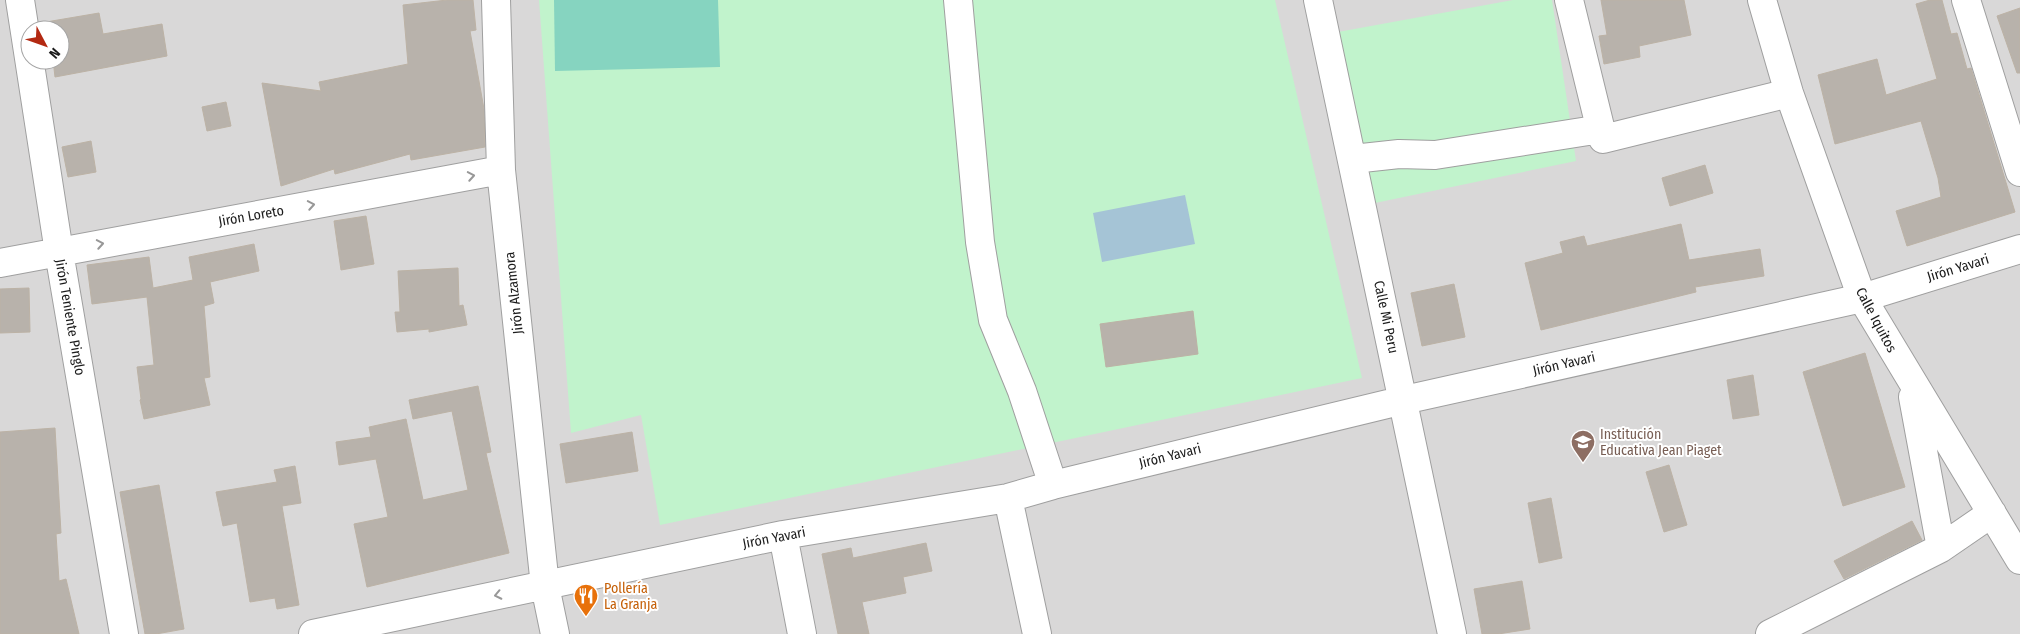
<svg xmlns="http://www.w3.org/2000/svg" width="2020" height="634" font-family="'Fira Sans Condensed',sans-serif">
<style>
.residential{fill:#d9d8d8;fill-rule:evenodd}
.park{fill:#c1f3cc}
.pitch{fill:#86d4c0}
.water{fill:#a5c4d6}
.building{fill:#b8b2ab;stroke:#bcb2a5}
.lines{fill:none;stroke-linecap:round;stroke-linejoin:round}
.minor-casing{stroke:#9f9f9f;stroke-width:30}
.minor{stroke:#fff;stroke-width:28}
.oneway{stroke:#989898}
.labels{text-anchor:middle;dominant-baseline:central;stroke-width:4;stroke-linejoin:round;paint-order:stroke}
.street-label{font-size:14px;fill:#1b1b1b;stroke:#fff}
.education-label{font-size:14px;fill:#785e54;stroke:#fff;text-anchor:start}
.food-label{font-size:14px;fill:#c56008;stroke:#fff;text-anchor:start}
</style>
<rect width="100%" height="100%" fill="#ebe9e1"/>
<path class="residential" d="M 0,0 L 2020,0 L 2020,634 L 0,634 ZM 30,30 L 60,30 L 60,60 L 30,60 Z"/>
<path class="park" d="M 539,0 L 1275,0 L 1362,378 L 660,525 L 641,415 L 571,433 Z
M 1513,0 L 1552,0 L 1576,161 L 1375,203 L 1338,32 Z"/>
<path class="pitch" d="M 554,0 L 718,0 L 720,67 L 555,71 Z"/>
<path class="water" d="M 1185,195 L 1195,244 L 1102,262 L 1093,213 Z"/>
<path class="building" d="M 447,0 L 473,0 L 476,30 L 470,31 L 484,109 L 485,147 L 411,160 L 410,154 L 335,174 L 334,169 L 281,186 L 262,83 L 321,91 L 319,82 L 408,64 L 403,5 Z
M 1601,0 L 1684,0 L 1691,35 L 1639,46 L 1640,57 L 1604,64 L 1599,36 L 1607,35 Z
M 1930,0 L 1942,0 L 1951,34 L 1957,33 L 1967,69 L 1971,68 L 2015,212 L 1907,246 L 1896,211 L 1941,197 L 1938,178 L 1921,121 L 1835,144 L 1818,75 L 1877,59 L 1886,95 L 1937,79 L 1916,4 Z
M 2020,8 L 2020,73 L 2017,73 L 1997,16 Z
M 99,13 L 103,34 L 162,24 L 167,56 L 55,77 L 53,60 L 60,60 L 60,30 L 48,30 L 46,22 Z
M 226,102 L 231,126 L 207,131 L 202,107 Z
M 91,141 L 96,172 L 68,177 L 62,147 Z
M 1705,165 L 1713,193 L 1670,206 L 1662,178 Z
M 366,216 L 374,264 L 341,270 L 334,221 Z
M 1681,224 L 1689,260 L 1760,249 L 1764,276 L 1695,287 L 1696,292 L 1541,330 L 1525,263 L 1563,253 L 1560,242 L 1584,236 L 1587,246 Z
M 254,244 L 259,271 L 210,282 L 214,303 L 204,306 L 210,377 L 204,378 L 210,405 L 144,419 L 140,400 L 141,399 L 137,367 L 154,365 L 147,297 L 92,304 L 87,265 L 149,257 L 153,288 L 193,280 L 189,257 Z
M 458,268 L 459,306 L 463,305 L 467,325 L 429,332 L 429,329 L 397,332 L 395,312 L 400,312 L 398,271 Z
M 1454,284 L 1465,337 L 1422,346 L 1411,293 Z
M 29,288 L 30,332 L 0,333 L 0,289 Z
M 1193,311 L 1198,354 L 1106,367 L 1100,324 Z
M 1865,353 L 1905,487 L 1843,506 L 1803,372 Z
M 1753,375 L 1759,415 L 1733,419 L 1727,380 Z
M 478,386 L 491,452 L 486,453 L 509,553 L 367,587 L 354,524 L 388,517 L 376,459 L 339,465 L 336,442 L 371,437 L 369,427 L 406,419 L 423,500 L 468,490 L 452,411 L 413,419 L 409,400 Z
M 55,428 L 61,533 L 56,534 L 59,581 L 66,579 L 79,634 L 0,634 L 0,432 Z
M 632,432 L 638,471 L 566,483 L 560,444 Z
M 1669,465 L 1687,525 L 1664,532 L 1646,472 Z
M 295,466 L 301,503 L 282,506 L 299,605 L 277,609 L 275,598 L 250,602 L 237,523 L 223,526 L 216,492 L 277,482 L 274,470 Z
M 159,485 L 184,629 L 156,634 L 145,634 L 120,492 Z
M 1551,498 L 1562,558 L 1539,563 L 1528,503 Z
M 1912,521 L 1922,540 L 1844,579 L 1834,561 Z
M 926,543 L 932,571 L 903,577 L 906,593 L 862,602 L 869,634 L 838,634 L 822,554 L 851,548 L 853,558 Z
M 1522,581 L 1530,629 L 1498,634 L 1482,634 L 1474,589 Z"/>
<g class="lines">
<defs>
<path id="minor" d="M 20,0 L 59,252 L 124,634
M 496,0 L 501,170 L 545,586 L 555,634
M 958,0 L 980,242 L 993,320 L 1022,391 L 1053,485
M 1318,0 L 1452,634
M 1569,0 L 1603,139 L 1789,93
M 1762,0 L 1789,93 L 1862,298 L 2020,560
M 1966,0 L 2020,172
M 1353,159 L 1399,154 L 1435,155 L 1601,129
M 0,263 L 501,170
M 1913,397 L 1941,548
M 1008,498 L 1037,634
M 783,535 L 802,634
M 313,634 L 783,535 L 1008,498 L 1053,485 L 1404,400 L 1862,298 L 2020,249
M 1770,634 L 1941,548 L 1992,513"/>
</defs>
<use href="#minor" class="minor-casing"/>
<use href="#minor" class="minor"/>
</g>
<defs><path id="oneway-chevron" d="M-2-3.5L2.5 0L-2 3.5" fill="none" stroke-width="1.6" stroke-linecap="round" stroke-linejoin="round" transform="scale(1.25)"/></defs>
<g class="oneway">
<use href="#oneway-chevron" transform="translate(471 176) rotate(-10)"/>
<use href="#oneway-chevron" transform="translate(311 205) rotate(-10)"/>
<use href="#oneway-chevron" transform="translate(100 244) rotate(-10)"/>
<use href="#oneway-chevron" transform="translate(498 595) rotate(168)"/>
</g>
<defs>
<symbol id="school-pin" viewBox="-11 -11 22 30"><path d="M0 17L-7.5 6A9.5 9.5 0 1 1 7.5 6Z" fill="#8d6e63" stroke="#fff"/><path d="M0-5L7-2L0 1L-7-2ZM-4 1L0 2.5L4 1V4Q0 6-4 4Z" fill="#fff"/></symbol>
<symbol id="restaurant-pin" viewBox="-11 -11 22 30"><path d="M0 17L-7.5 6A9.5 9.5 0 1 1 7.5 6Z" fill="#e8710a" stroke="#fff"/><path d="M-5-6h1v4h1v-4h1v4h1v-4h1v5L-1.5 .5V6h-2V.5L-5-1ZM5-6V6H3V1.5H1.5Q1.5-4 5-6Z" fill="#fff"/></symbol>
</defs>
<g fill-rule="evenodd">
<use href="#school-pin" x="1569" y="428" width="28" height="38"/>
<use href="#restaurant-pin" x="572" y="582" width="28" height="38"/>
</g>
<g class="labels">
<g class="street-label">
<text transform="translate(251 216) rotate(-10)">Jirón Loreto</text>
<text transform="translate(1958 268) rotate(-17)">Jirón Yavari</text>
<text transform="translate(514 293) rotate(-96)">Jirón Alzamora</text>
<text transform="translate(70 317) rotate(80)">Jirón Teniente Pinglo</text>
<text transform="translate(1386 317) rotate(78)">Calle Mi Peru</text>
<text transform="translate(1876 320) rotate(62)">Calle Iquitos</text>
<text transform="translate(1564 364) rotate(-13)">Jirón Yavari</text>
<text transform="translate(1170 456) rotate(-14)">Jirón Yavari</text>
<text transform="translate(774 538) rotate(-11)">Jirón Yavari</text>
</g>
<g class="education-label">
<text x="1600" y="434">Institución<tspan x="1600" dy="16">Educativa Jean Piaget</tspan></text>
</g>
<g class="food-label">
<text x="604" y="588">Pollería<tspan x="604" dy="16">La Granja</tspan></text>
</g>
</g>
<g transform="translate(45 45) rotate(131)"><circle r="24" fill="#ffffff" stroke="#a4a4a4"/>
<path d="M0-4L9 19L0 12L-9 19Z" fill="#b32912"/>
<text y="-8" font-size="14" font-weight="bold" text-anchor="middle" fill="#1b1b1b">N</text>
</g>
</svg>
